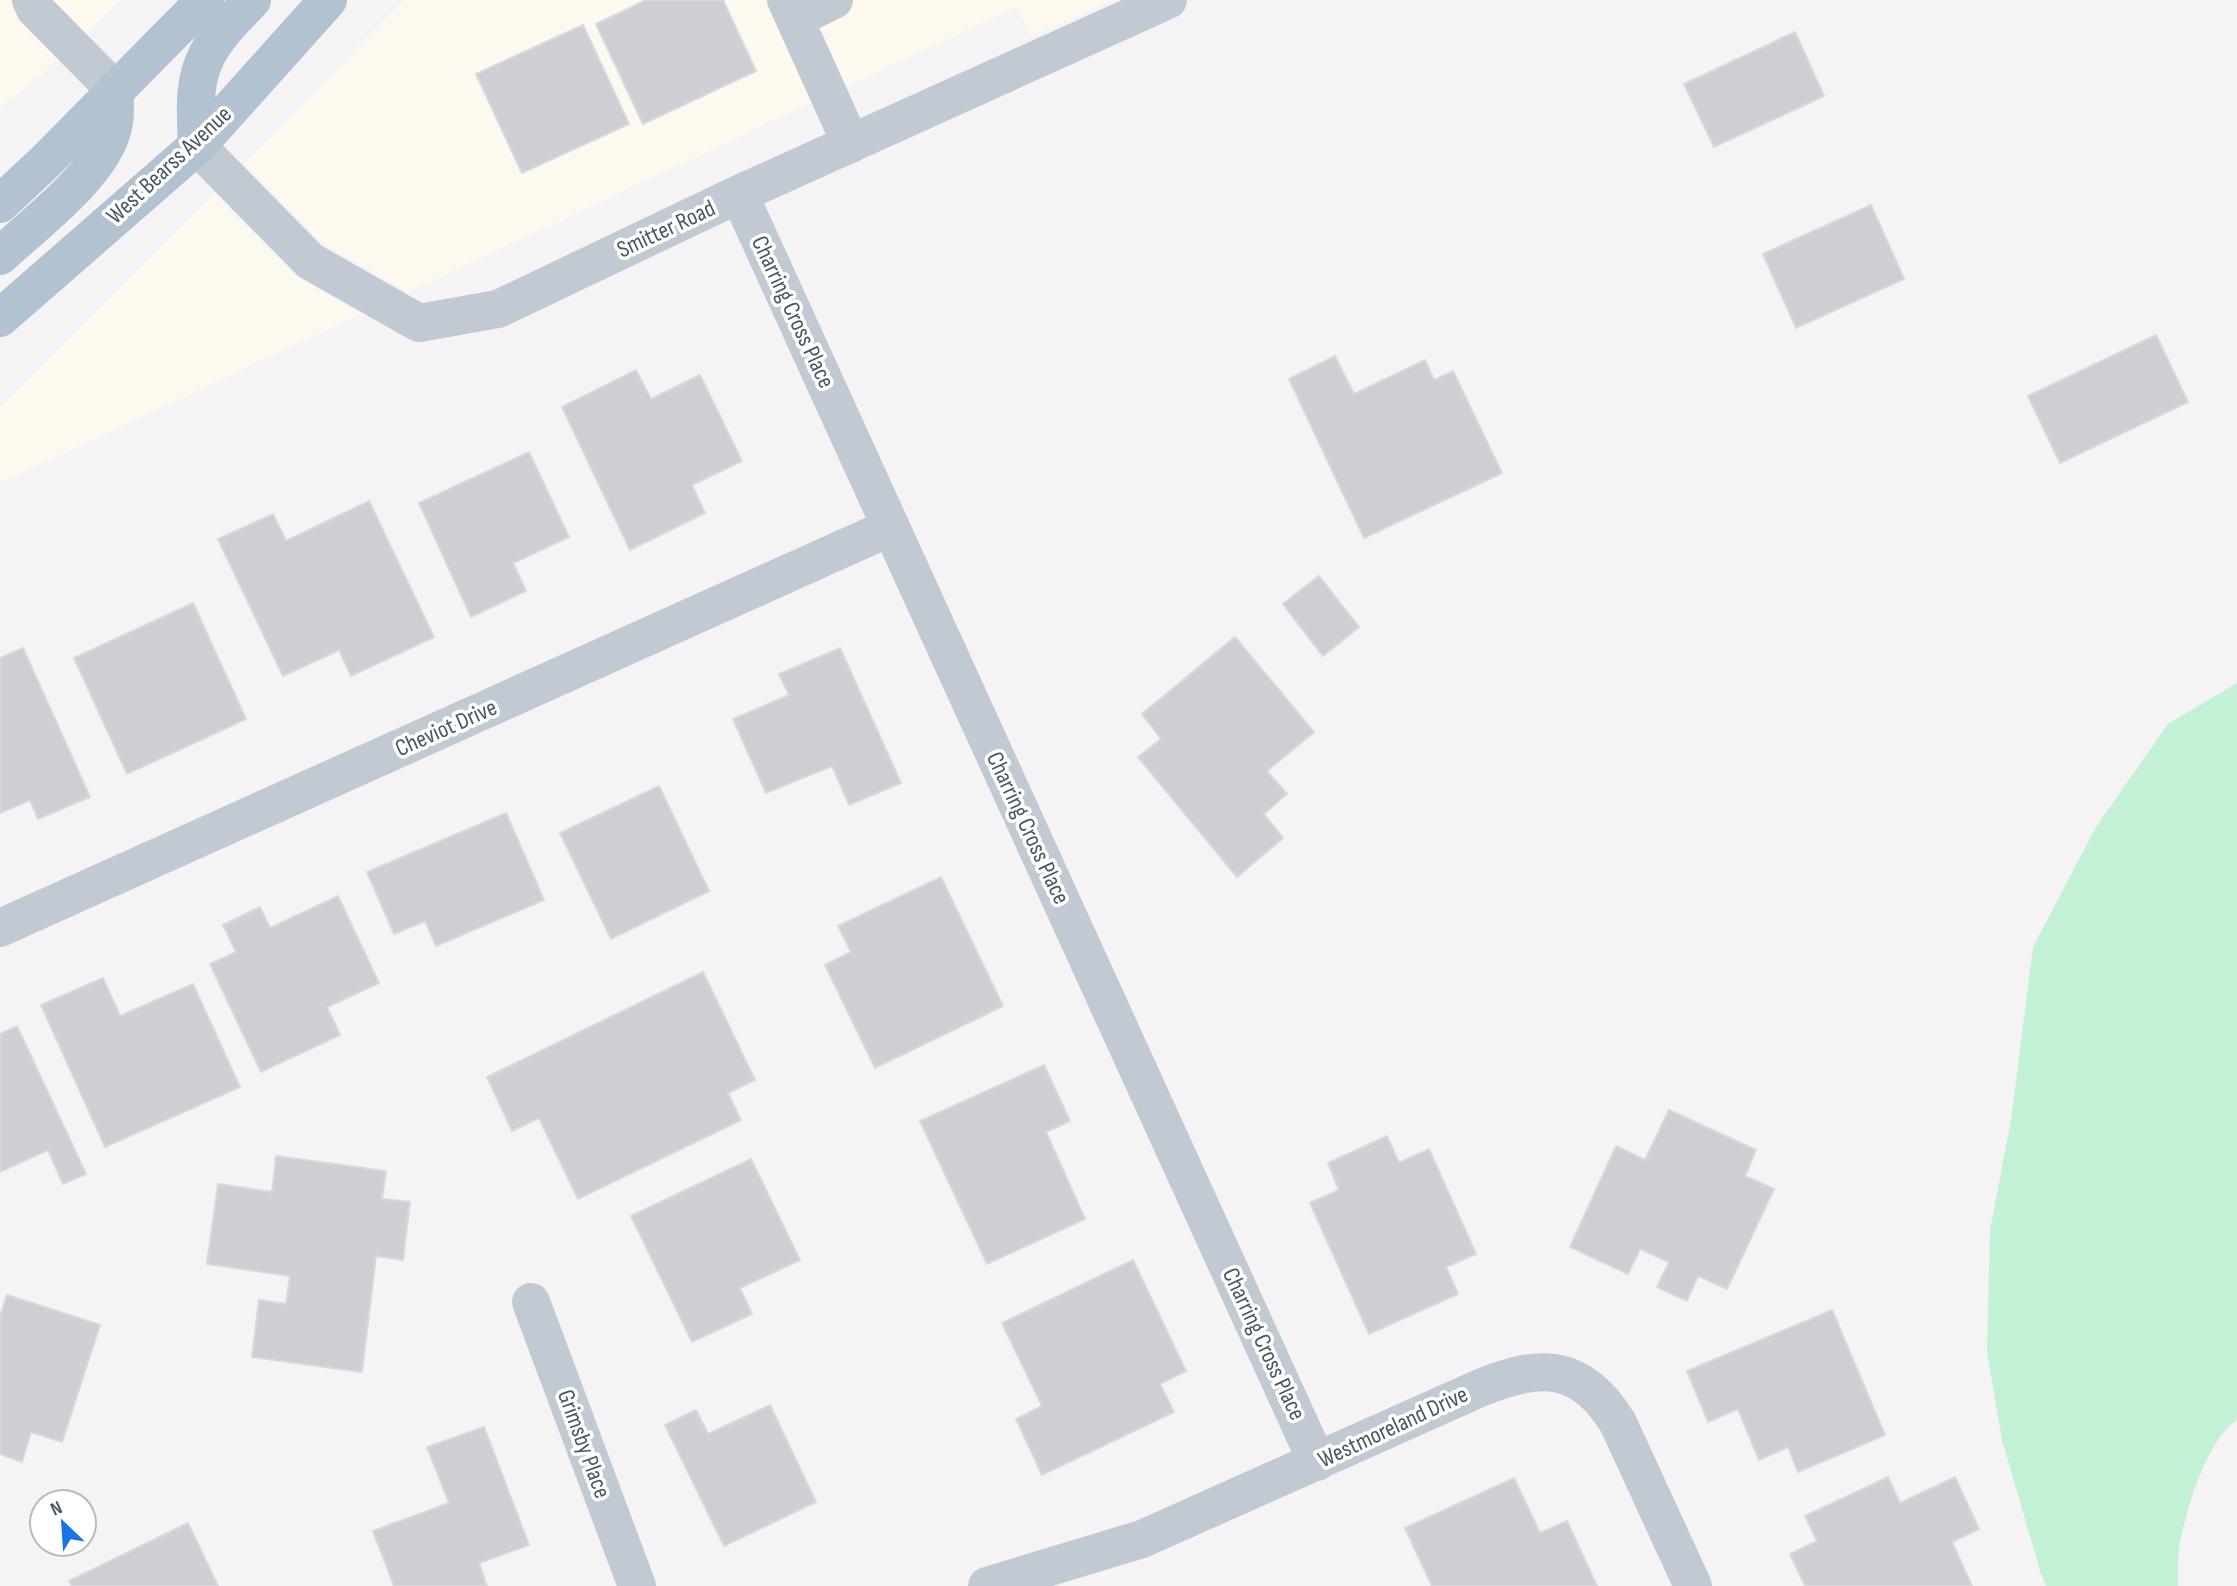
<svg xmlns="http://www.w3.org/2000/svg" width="2237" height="1586" font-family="'Sofia Sans Condensed',sans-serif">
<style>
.commercial{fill:#fdf9ef}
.green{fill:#c3f1d5}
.building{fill:#cdcfd5;stroke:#d7d9de;stroke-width:2}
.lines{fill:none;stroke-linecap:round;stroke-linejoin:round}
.minor{stroke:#c1cad2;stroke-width:38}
.major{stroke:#b3c2d1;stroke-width:38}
.labels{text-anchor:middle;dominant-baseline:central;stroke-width:7;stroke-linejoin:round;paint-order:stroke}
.street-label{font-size:24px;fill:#4a5661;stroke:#fff}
</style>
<rect width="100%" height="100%" fill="#f5f3f3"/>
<path class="commercial" d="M 0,0 L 119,0 L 82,40 L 0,108 Z
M 404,0 L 1113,0 L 1031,37 L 1016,7 L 408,292 L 322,243 L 244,164 Z
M 214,194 L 297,277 L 361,314 L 0,483 L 0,409 Z"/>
<path class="green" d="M 2237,683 L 2237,1420 C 2207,1439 2187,1508 2180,1542 C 2177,1556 2178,1572 2178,1586 L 2046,1586 L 2041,1574 L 2002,1440 L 1987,1352 L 1990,1230 L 2011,1120 L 2033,947 L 2096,827 L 2168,724 Z"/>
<path class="building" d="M 646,0 L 723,0 L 756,71 L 643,124 L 596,24 Z
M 583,25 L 629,124 L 522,173 L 476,74 Z
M 1795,32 L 1824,96 L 1714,147 L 1684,84 Z
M 1871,205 L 1904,279 L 1796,328 L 1763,254 Z
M 2156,335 L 2188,402 L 2060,463 L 2028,396 Z
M 1335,356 L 1354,394 L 1425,360 L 1434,380 L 1453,371 L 1502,473 L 1364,538 L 1289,379 Z
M 636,370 L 651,399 L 700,375 L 742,461 L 692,485 L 705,513 L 630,550 L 562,407 Z
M 529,452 L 569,537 L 513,563 L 526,591 L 471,617 L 419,503 Z
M 369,501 L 434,637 L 351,676 L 339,650 L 283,676 L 218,539 L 273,514 L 286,541 Z
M 1319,576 L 1359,627 L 1323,656 L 1283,604 Z
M 193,603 L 246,719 L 127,774 L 74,658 Z
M 1235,637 L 1314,732 L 1267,771 L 1287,794 L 1264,814 L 1283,838 L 1237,877 L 1138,757 L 1161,739 L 1142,714 Z
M 23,648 L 90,797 L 38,819 L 30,800 L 0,813 L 0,658 Z
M 840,648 L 901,783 L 849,805 L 832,766 L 766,793 L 733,719 L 789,695 L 779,674 Z
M 659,786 L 709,891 L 611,939 L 560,833 Z
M 506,813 L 544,900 L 436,946 L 425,921 L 394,934 L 367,872 Z
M 941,877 L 1003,1006 L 875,1068 L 825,965 L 851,952 L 838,926 Z
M 338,896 L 379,983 L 327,1007 L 340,1035 L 261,1072 L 210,964 L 236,952 L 223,925 L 260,907 L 270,928 Z
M 703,972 L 755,1080 L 728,1093 L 741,1120 L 578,1199 L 539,1118 L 512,1131 L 487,1077 Z
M 103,978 L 120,1016 L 193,984 L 240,1087 L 105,1147 L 41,1005 Z
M 17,1026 L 86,1174 L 63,1184 L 48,1150 L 0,1172 L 0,1034 Z
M 1044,1065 L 1070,1121 L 1046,1132 L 1085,1219 L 987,1264 L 920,1121 Z
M 1669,1110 L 1756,1150 L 1745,1176 L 1774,1189 L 1727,1289 L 1698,1276 L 1687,1301 L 1657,1287 L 1669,1262 L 1640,1249 L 1628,1274 L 1570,1247 L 1616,1146 L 1645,1160 Z
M 1387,1136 L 1399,1163 L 1429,1149 L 1476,1254 L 1446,1267 L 1458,1294 L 1369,1334 L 1310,1203 L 1339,1190 L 1328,1163 Z
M 276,1156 L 386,1171 L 382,1199 L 410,1202 L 403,1260 L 376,1256 L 362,1372 L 252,1357 L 259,1300 L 286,1304 L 290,1276 L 207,1264 L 218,1184 L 272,1192 Z
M 751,1159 L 800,1260 L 740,1288 L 752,1314 L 692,1342 L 631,1216 Z
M 1133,1260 L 1186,1371 L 1160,1384 L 1174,1412 L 1042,1475 L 1016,1419 L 1042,1406 L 1002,1323 Z
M 7,1295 L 100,1325 L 62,1442 L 31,1432 L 22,1462 L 0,1454 L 0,1317 Z
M 1832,1310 L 1885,1435 L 1798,1472 L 1788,1447 L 1759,1460 L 1738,1409 L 1708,1422 L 1687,1371 Z
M 770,1405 L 816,1502 L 724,1546 L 665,1425 L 696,1410 L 708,1434 Z
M 484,1427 L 529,1545 L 479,1563 L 487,1586 L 394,1586 L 373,1531 L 449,1503 L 427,1447 Z
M 1888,1477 L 1900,1503 L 1955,1477 L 1979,1529 L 1952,1542 L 1972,1586 L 1805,1586 L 1790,1554 L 1817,1541 L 1805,1516 Z
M 1514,1478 L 1540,1533 L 1567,1521 L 1597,1586 L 1432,1586 L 1405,1528 Z
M 188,1523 L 218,1586 L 72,1586 L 69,1581 Z"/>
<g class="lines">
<path class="minor" d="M 31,0 L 35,9 L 115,90
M 786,0 L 851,144
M 795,19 L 834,0
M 197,146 L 310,261 L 419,323 L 498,309 L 739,194 L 1168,0
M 739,194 L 1317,1462
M 0,928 L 891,527
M 531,1302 L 637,1586
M 987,1586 L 1142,1539 L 1480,1388 C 1541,1363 1581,1363 1618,1423 L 1693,1586"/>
<path class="major" d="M 197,146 C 196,116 192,83 207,55 C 217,35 236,17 252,0
M 0,204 L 47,160 L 205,0
M 0,256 C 35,223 107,171 114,122 C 116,112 114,100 115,90
M 0,318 L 197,146 L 328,0"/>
</g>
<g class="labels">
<g class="street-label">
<text transform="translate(169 165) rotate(-43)">West Bearss Avenue</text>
<text transform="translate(666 229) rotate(-25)">Smitter Road</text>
<text transform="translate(793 312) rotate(65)">Charring Cross Place</text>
<text transform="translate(446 728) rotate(-24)">Cheviot Drive</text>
<text transform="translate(1028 828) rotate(65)">Charring Cross Place</text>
<text transform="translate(1264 1344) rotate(65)">Charring Cross Place</text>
<text transform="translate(1393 1427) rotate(-25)">Westmoreland Drive</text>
<text transform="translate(584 1444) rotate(70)">Grimsby Place</text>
</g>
</g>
<g transform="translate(63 1523) rotate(335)"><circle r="33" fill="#ffffff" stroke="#b7bbc0" stroke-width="2"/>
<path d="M0-5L12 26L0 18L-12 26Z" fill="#1a73e8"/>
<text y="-10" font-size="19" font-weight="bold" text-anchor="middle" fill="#4a5661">N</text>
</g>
</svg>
